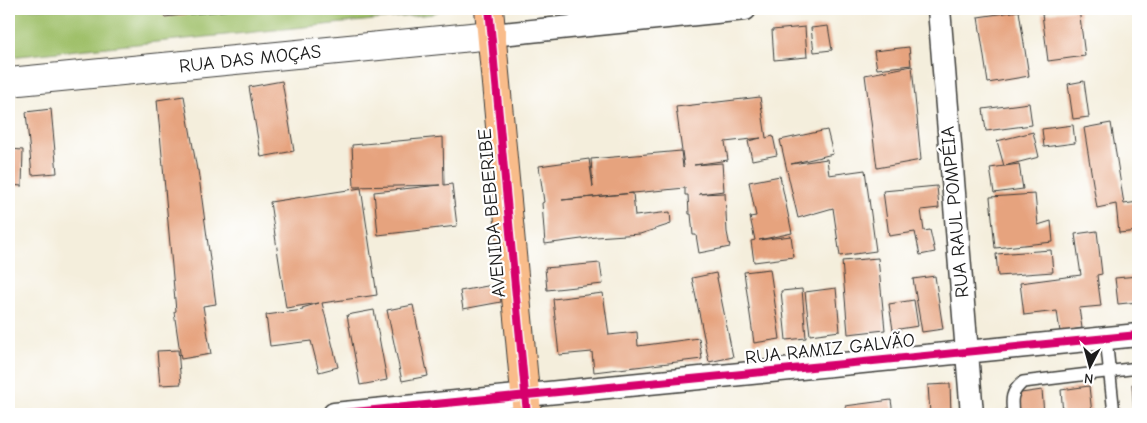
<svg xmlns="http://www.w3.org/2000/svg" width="1147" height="423" font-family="'Comic Neue',sans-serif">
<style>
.green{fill:#9ebf68;stroke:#5d6e42}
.building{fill:#e6a37e}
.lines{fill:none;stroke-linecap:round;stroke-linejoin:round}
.service-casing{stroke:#3c3c39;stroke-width:14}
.minor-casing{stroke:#3c3c39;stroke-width:25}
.tertiary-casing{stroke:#3c3c39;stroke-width:30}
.primary-casing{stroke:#3c3c39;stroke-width:30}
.service{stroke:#fff;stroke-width:11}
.minor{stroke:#fff;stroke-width:22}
.tertiary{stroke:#fff;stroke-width:28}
.primary{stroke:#f9bc8a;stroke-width:28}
.cycleway-casing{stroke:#fff;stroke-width:11}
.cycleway{stroke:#d6006c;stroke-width:8}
.labels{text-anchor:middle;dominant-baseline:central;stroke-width:4.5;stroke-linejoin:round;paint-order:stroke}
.street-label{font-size:19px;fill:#1c1c1c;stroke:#fff}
</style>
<rect width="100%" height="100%" fill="#fff"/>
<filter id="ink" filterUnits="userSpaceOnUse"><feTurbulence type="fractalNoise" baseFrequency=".02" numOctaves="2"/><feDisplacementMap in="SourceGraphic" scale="10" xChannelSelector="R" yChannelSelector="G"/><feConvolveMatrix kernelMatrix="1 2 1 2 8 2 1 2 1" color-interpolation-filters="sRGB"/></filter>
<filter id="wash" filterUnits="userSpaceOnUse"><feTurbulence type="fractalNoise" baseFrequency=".0096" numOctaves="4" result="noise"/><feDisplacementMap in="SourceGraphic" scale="20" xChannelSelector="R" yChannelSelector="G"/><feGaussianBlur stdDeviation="1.12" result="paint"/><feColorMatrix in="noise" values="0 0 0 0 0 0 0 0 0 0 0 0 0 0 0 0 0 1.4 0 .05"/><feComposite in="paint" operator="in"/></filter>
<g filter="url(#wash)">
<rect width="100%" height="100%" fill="#f4eedc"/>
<path class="green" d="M 9,9 L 443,9 L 432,14 L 9,57 Z"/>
<g id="blocks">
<path class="building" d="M 163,9 L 233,9 L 233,10 L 164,17 Z
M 1079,9 L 1085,56 L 1048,61 L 1042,14 Z
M 1019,11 L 1029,76 L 988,83 L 978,17 Z
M 828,26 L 832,50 L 814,52 L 811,28 Z
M 805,27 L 807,57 L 774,60 L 772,30 Z
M 909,47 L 911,65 L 877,69 L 874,51 Z
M 912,66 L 921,160 L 877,168 L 865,75 Z
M 282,81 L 294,151 L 261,157 L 249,87 Z
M 1084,81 L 1089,117 L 1073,119 L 1068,84 Z
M 184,96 L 197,170 L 198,170 L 216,304 L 203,306 L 211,354 L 181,359 L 174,312 L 176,311 L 157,100 Z
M 760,97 L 766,138 L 773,136 L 777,155 L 752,160 L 748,141 L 761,138 L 725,142 L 728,160 L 694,165 L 722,163 L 724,191 L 699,194 L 725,193 L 727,232 L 730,247 L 699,253 L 696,235 L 693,235 L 691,214 L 689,214 L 688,195 L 685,195 L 685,188 L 562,200 L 633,193 L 635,216 L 670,212 L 671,224 L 640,234 L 596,237 L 545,244 L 542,203 L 544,202 L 539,166 L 589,159 L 593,187 L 591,159 L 681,151 L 683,167 L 684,166 L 676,107 Z
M 1029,103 L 1032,125 L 986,131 L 983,109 Z
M 51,109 L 57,173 L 32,175 L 26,112 Z
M 1111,123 L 1124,204 L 1138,202 L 1138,231 L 1119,233 L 1116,204 L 1097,208 L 1084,128 Z
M 1073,125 L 1075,143 L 1044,147 L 1042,129 Z
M 827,130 L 833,154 L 791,164 L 827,159 L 829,175 L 865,170 L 876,251 L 840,256 L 833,208 L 798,218 L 780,140 Z
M 1033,132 L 1039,157 L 1004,166 L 997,141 Z
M 443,137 L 444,185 L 452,184 L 457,226 L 378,235 L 374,192 L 440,185 L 354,187 L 352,145 Z
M 9,149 L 23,150 L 22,186 L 9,185 Z
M 1019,164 L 1023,189 L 994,193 L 990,168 Z
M 780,176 L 792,233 L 759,240 L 791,236 L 794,257 L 754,262 L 751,241 L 755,240 L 750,217 L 756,216 L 749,182 Z
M 937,186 L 939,208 L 921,210 L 924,231 L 930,230 L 935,252 L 920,255 L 915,232 L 889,236 L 883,191 Z
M 361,188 L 377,295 L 322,303 L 338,367 L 319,372 L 311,341 L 270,346 L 266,315 L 303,310 L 302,308 L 319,303 L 286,308 L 270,202 Z
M 1035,194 L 1038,225 L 1051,221 L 1053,242 L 995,248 L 990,197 Z
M 1097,231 L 1102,274 L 1097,275 L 1101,306 L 1079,308 L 1082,328 L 1060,332 L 1057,311 L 1024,315 L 1020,283 L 1081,275 L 1075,234 Z
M 1051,250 L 1053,272 L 998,276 L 996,254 Z
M 878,258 L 885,330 L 848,334 L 842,261 Z
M 600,263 L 603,284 L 547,290 L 545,268 Z
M 770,269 L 780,339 L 754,343 L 744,272 Z
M 716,273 L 733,357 L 709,362 L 692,278 Z
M 935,276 L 943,329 L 922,332 L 913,279 Z
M 1138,276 L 1138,302 L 1118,304 L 1115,278 Z
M 498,284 L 501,302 L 463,309 L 460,291 Z
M 836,288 L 840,331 L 810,335 L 805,292 Z
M 802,289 L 806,338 L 786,340 L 781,291 Z
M 603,293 L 609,335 L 637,332 L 638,346 L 699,338 L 702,359 L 594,372 L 592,352 L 559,355 L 553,299 Z
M 914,300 L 918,326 L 893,330 L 889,304 Z
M 413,305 L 428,376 L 402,381 L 387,310 Z
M 374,310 L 387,380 L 360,385 L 347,315 Z
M 178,350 L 181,384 L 160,385 L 157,351 Z
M 1138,383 L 1138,414 L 1134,414 L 1132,384 Z
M 950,384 L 951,414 L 930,414 L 928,385 Z
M 1089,386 L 1092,414 L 1063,414 L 1061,390 Z
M 1042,390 L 1044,414 L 1016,414 L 1014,394 Z
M 891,400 L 893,414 L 846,414 L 845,406 Z"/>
</g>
</g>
<g filter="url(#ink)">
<use href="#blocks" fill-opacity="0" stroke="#3c3c39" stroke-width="1"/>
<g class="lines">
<defs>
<path id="service" d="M 1106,338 L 1114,414
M 1013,414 C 1011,399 1011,392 1023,382 L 1138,368"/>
<path id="minor" d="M 939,9 L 972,414
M 492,35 L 745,9
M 334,414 L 1138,335"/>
<path id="tertiary" d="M 9,82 L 492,35"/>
<path id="primary" d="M 489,9 L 527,414"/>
</defs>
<use href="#service" class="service-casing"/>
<use href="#minor" class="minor-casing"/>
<use href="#tertiary" class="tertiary-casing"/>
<use href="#primary" class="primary-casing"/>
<use href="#service" class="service"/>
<use href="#minor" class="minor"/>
<use href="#tertiary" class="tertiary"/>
<use href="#primary" class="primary"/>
<defs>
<path id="cycleway" d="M 489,9 L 527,414
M 334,414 L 1138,335"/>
</defs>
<use href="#cycleway" class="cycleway-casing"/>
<use href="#cycleway" class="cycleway"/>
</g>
</g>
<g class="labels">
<g class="street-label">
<text transform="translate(250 59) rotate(-6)">RUA DAS MOÇAS</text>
<text transform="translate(955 212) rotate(-95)">RUA RAUL POMPÉIA</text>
<text transform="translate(492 213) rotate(-95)">AVENIDA BEBERIBE</text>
<text transform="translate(830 349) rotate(-6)">RUA RAMIZ GALVÃO</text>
</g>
</g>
<rect width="1147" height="423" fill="none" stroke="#fff" stroke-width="30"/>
<g transform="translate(1090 366) rotate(186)" stroke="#ffffff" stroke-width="4" paint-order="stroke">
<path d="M0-4L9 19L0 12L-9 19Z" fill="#1c1c1c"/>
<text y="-8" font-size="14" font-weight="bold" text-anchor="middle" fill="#1c1c1c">N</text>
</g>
</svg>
